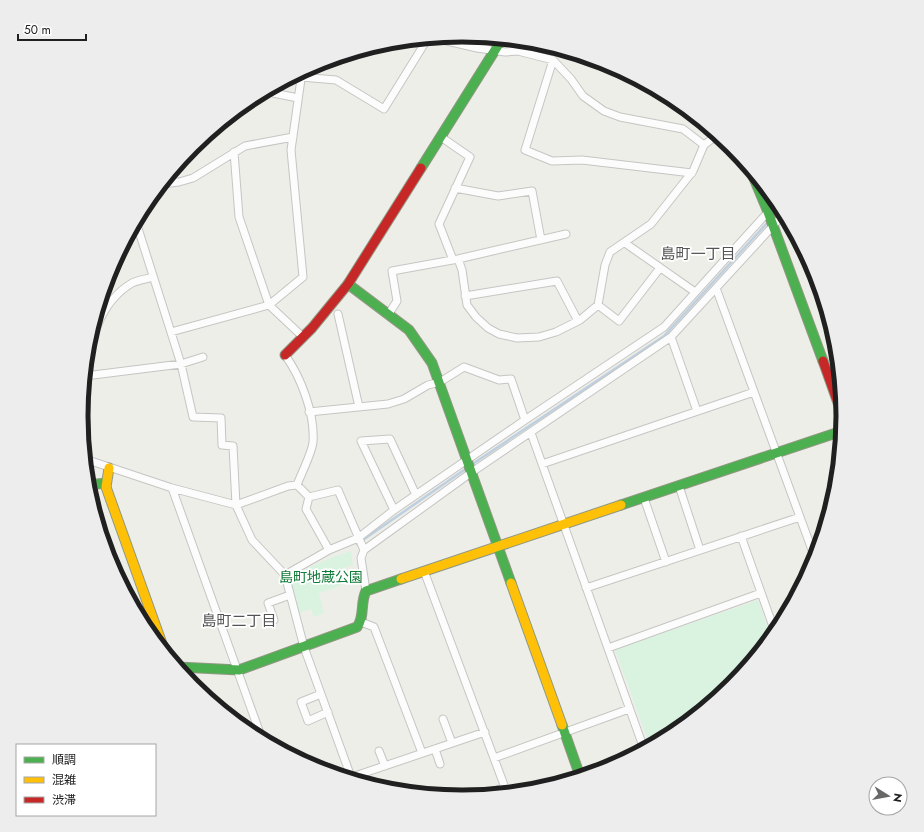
<svg xmlns="http://www.w3.org/2000/svg" width="924" height="832" font-family="Jost,'Noto Sans JP',sans-serif">
<style>
.park{fill:#d9f3e0}
.lines{fill:none;stroke-linecap:round;stroke-linejoin:round}
.stream{stroke:#becfdf;stroke-width:2.5}
.street-casing{stroke:#c5c5c3;stroke-width:9}
.fast-casing{stroke:#909882;stroke-width:11}
.slow-casing{stroke:#909882;stroke-width:11}
.jam-casing{stroke:#909882;stroke-width:11}
.street{stroke:#fcfcfc;stroke-width:7}
.fast{stroke:#4caf50;stroke-width:9}
.slow{stroke:#ffc107;stroke-width:9}
.jam{stroke:#c62828;stroke-width:9}
.labels{text-anchor:middle;dominant-baseline:central;stroke-width:3.5;stroke-linejoin:round;paint-order:stroke}
.park-label{font-size:14px;fill:#127a38;stroke:#fff}
.neighbourhood-label{font-size:15px;fill:#535353;stroke:#fff}
.rim{fill:none;stroke:#202020;stroke-width:5}
</style>
<rect width="100%" height="100%" fill="#eeeee9"/>
<path class="park" d="M 351,551 L 353,565 L 335,571 L 340,586 L 319,593 L 324,613 L 314,617 L 311,609 L 299,613 C 296,605 291,595 291,586 C 290,571 338,555 351,551 Z
M 758,600 L 771,637 L 731,686 L 673,733 L 650,746 L 615,650 Z"/>
<g class="lines">
<path class="stream" d="M 773,216 L 781,208
M 471,465 L 664,336 L 768,222
M 357,544 L 467,468"/>
<defs>
<path id="street" d="M 434,38 L 477,48 L 505,52 L 518,51 L 553,60 L 571,79 L 583,96 L 604,111 L 620,117 L 683,129 L 704,145
M 553,60 L 525,150 L 552,161 L 582,160 L 692,173
M 301,77 L 336,80 L 384,109 L 428,38
M 273,93 L 298,98
M 441,137 L 470,157 L 439,224 L 453,260
M 234,152 L 239,217 L 269,305 L 303,337
M 162,184 L 179,182 L 193,178 L 245,146 L 293,137
M 455,188 L 498,196 L 532,191 L 541,240
M 136,222 L 181,364 L 193,417 L 221,418 L 222,445 L 233,446 L 236,505 L 252,540 L 285,575 L 304,647 L 351,777
M 625,243 L 695,292
M 458,259 L 462,270 L 467,305 L 476,317 L 488,328 L 499,334 L 517,338 L 539,337 L 556,332 L 580,320 L 598,305 L 605,265 L 610,252 L 651,224 L 693,171 L 704,145 L 717,135
M 716,288 L 815,558
M 465,296 L 557,281 L 578,321
M 598,305 L 619,321 L 660,268
M 338,314 L 359,407
M 388,315 L 397,301 L 392,271 L 458,259 L 566,234
M 171,332 L 269,305 L 303,277 L 291,150 L 302,72
M 671,337 L 697,411
M 88,375 C 89,341 100,302 132,283 C 138,280 147,279 153,277
M 85,376 L 181,364 L 203,357
M 309,412 L 388,404 L 404,399 L 428,385 L 440,382 L 464,367 L 499,380 L 511,379 L 525,420
M 531,433 L 644,749
M 85,459 L 172,488 L 236,505 L 288,486 L 297,485 C 301,474 312,453 313,442 C 315,414 301,377 285,355
M 542,464 L 754,392
M 297,485 L 309,497 L 338,490 L 364,550 L 361,558 L 366,591
M 679,486 L 700,550
M 172,488 L 262,739
M 309,497 L 306,509 L 329,550
M 644,498 L 666,562
M 394,510 L 361,441 L 390,439 L 416,495
M 741,536 L 775,632
M 364,550 L 472,472 L 671,337 L 784,214
M 424,571 L 507,793
M 285,575 L 329,550 L 358,538 L 394,510 L 525,420 L 664,327 L 777,202
M 586,588 L 800,517
M 274,620 L 268,603 L 290,595
M 361,622 L 374,627 L 422,753
M 608,648 L 761,593
M 321,694 L 301,702 L 308,721 L 328,712
M 443,719 L 452,743
M 435,749 L 440,764
M 379,751 L 385,766
M 494,758 L 629,709
M 349,778 L 485,732
M 485,795 L 505,787"/>
<path id="fast" d="M 421,168 L 502,39
M 750,169 L 768,212 L 823,361
M 348,284 L 409,330 L 432,363 L 511,583
M 88,485 L 106,483
M 621,505 L 842,431
M 178,667 L 239,670 L 357,627 C 365,617 360,603 366,591 L 401,579
M 562,725 L 580,776"/>
<path id="slow" d="M 109,468 L 106,487 L 165,652
M 401,579 L 621,505
M 511,583 L 562,725"/>
<path id="jam" d="M 285,355 L 312,328 L 348,284 L 421,168
M 823,361 L 843,417"/>
</defs>
<use href="#street" class="street-casing"/>
<use href="#fast" class="fast-casing"/>
<use href="#slow" class="slow-casing"/>
<use href="#jam" class="jam-casing"/>
<use href="#street" class="street"/>
<use href="#fast" class="fast"/>
<use href="#slow" class="slow"/>
<use href="#jam" class="jam"/>
</g>
<g class="labels">
<g class="park-label">
<text x="321" y="577">島町地蔵公園</text>
</g>
<g class="neighbourhood-label">
<text x="698" y="254">島町一丁目</text>
<text x="239" y="621">島町二丁目</text>
</g>
</g>
<path d="M0 0H924V832H0ZM88 416a374 374 0 1 1 748 0a374 374 0 1 1-748 0Z" fill="#ededed" fill-rule="evenodd"/>
<path class="rim" d="M88 416a374 374 0 1 1 748 0a374 374 0 1 1-748 0Z"/>
<rect x="16" y="744" width="140" height="72" fill="#ffffff" stroke="#a6a6a6"/>
<rect x="24" y="757" width="20" height="6" fill="#4caf50" stroke="#a6a6a6"/>
<text x="52" y="764" font-size="12" fill="#202020">順調</text>
<rect x="24" y="777" width="20" height="6" fill="#ffc107" stroke="#a6a6a6"/>
<text x="52" y="784" font-size="12" fill="#202020">混雑</text>
<rect x="24" y="797" width="20" height="6" fill="#c62828" stroke="#a6a6a6"/>
<text x="52" y="804" font-size="12" fill="#202020">渋滞</text>
<g transform="translate(888 796) rotate(101)"><circle r="19" fill="#ffffff" stroke="#a6a6a6"/>
<path d="M0-3L7 15L0 10L-7 15Z" fill="#686866"/>
<text y="-6" font-size="11" font-weight="bold" text-anchor="middle" fill="#202020">N</text>
</g>
<path d="M18 34v6h68v-6" fill="none" stroke="#202020" stroke-width="2"/>
<text x="24" y="34" font-size="12" fill="#202020" stroke="#ffffff" stroke-width="3" paint-order="stroke">50 m</text>
</svg>
